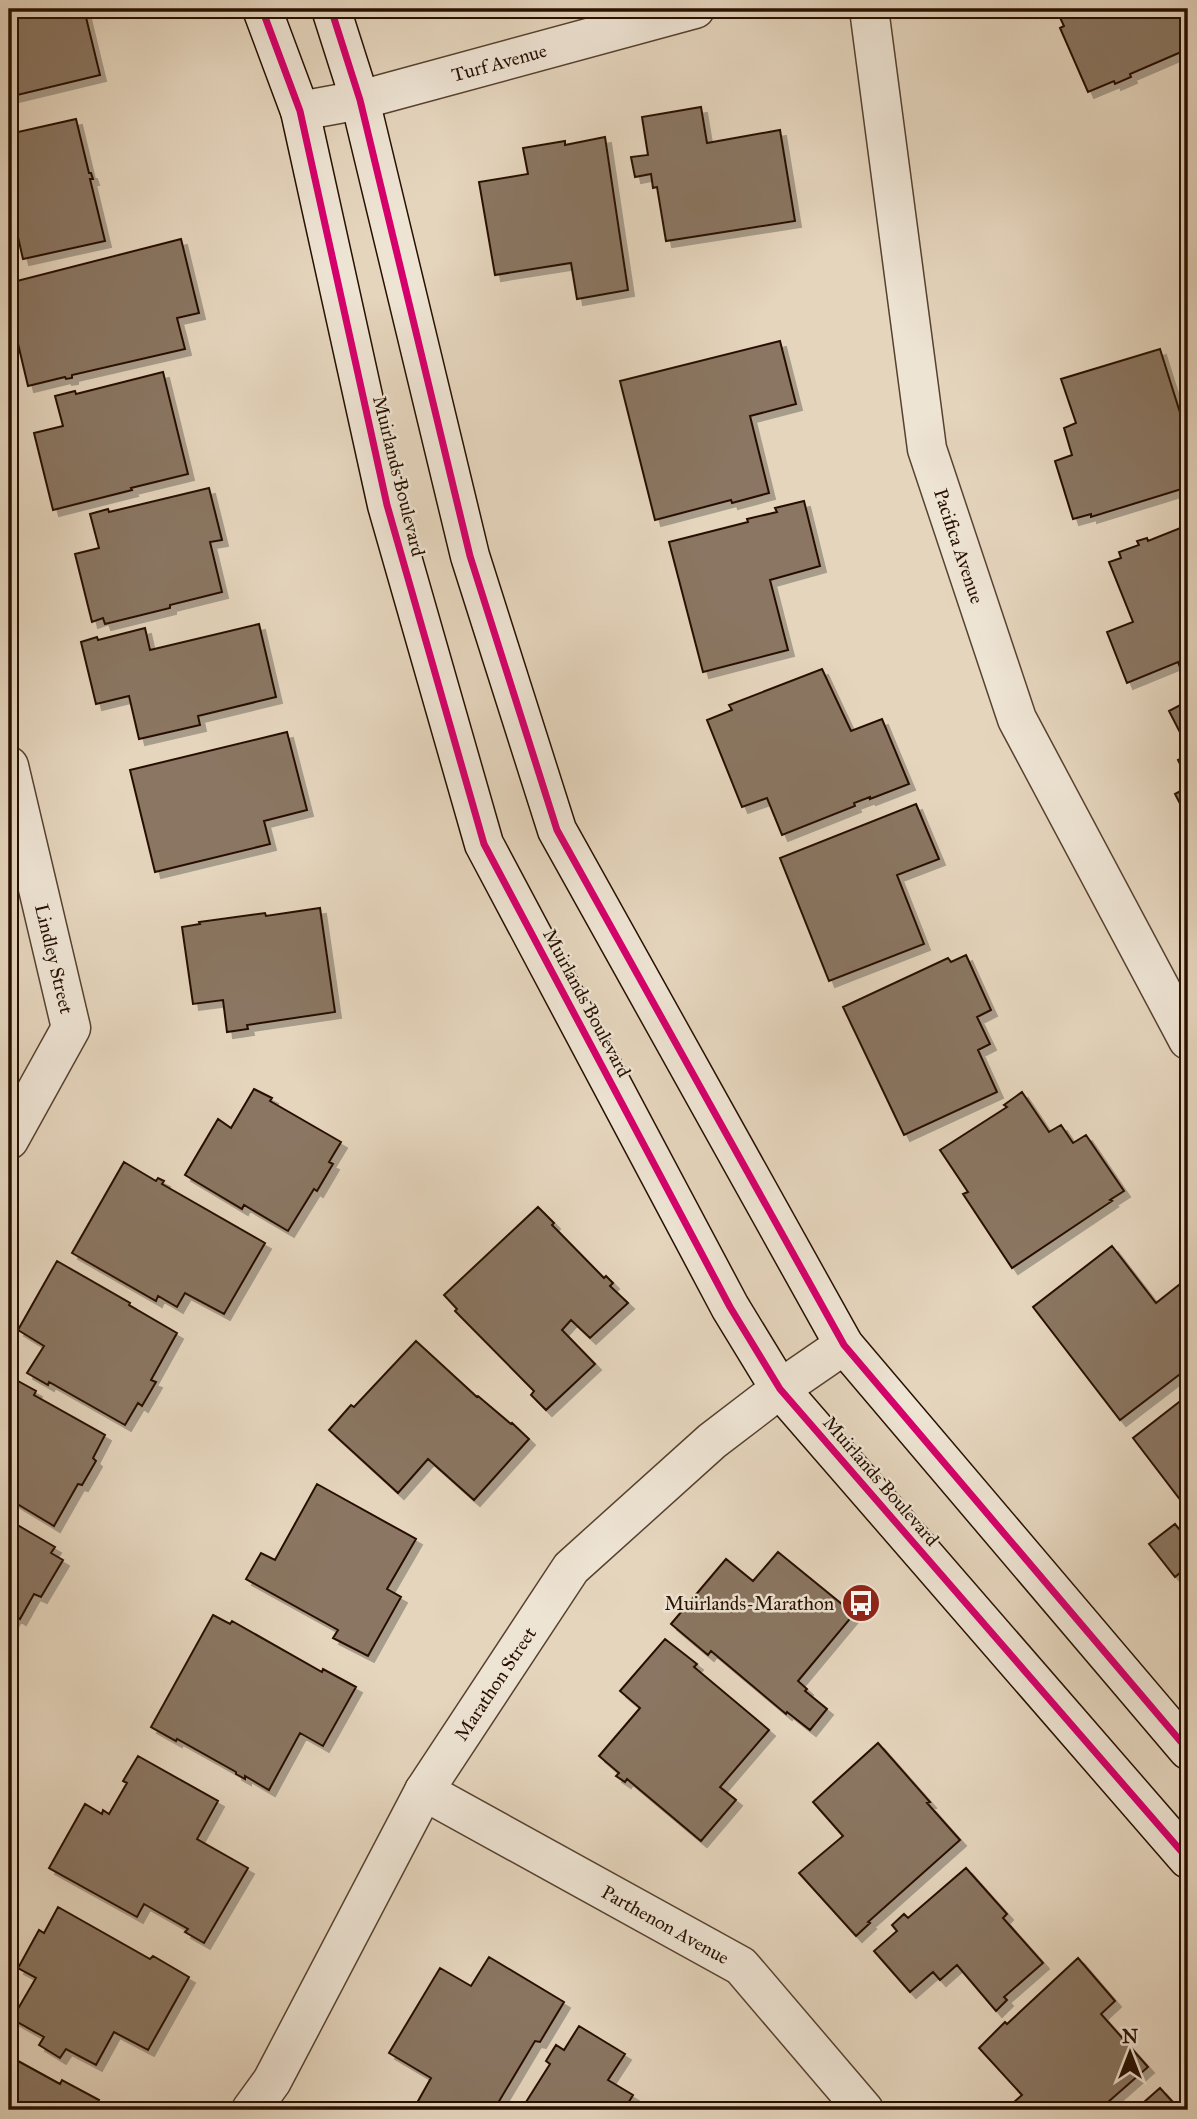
<svg xmlns="http://www.w3.org/2000/svg" width="1197" height="2119" font-family="'IM FELL Great Primer',serif">
<style>
.building{fill:#8a7662;stroke:#281000;stroke-width:2;filter:url(#shadow)}
.lines{fill:none;stroke-linecap:round;stroke-linejoin:round}
.street-casing{stroke:#57412f;stroke-width:41}
.secondary-casing{stroke:#281000;stroke-width:41}
.street{stroke:#eee4d4;stroke-width:38}
.secondary{stroke:#eee4d4;stroke-width:38}
.cycleway-casing{stroke:#eee4d4;stroke-width:11}
.cycleway{stroke:#d6006c;stroke-width:7}
.labels{text-anchor:middle;dominant-baseline:central;stroke-width:5;stroke-linejoin:round;paint-order:stroke}
.street-label{font-size:19px;fill:#281000;stroke:#eee4d4}
.poi-label{font-size:19px;fill:#281000;stroke:#eee4d4;text-anchor:end}
</style>
<defs>
<filter id="shadow"><feDropShadow dx="6" dy="6" stdDeviation="0" flood-color="#0004"/></filter>
</defs>
<rect width="100%" height="100%" fill="#e5d5bd"/>
<filter id="stains"><feTurbulence type="fractalNoise" baseFrequency=".00286" numOctaves="4"/><feColorMatrix values="0 0 0 0 .2 0 0 0 0 .09 0 0 0 0 .02 0 0 0 .5 -.17"/></filter>
<radialGradient id="worn" r=".72"><stop offset=".6" stop-color="#630" stop-opacity="0"/><stop offset="1" stop-color="#630" stop-opacity=".3"/></radialGradient>
<path class="building" d="M 9,9 L 84,9 L 100,75 L 9,97 Z
M 1056,9 L 1188,9 L 1188,49 L 1130,74 L 1131,77 L 1115,84 L 1114,81 L 1088,92 L 1060,28 L 1064,26 Z
M 701,107 L 707,143 L 780,130 L 795,221 L 666,241 L 657,187 L 653,188 L 651,174 L 635,177 L 631,157 L 648,155 L 642,117 Z
M 76,119 L 89,173 L 91,173 L 93,179 L 90,179 L 105,241 L 23,259 L 14,220 L 9,221 L 9,134 Z
M 605,137 L 628,290 L 577,299 L 571,263 L 495,275 L 479,182 L 528,174 L 523,148 L 565,141 L 565,145 Z
M 181,239 L 199,313 L 177,318 L 185,349 L 72,375 L 72,378 L 66,379 L 65,377 L 28,386 L 9,306 L 9,283 Z
M 780,341 L 796,404 L 750,416 L 769,493 L 732,503 L 731,500 L 655,520 L 620,381 Z
M 1160,349 L 1188,438 L 1188,487 L 1091,517 L 1091,514 L 1073,519 L 1055,461 L 1072,455 L 1064,428 L 1076,423 L 1061,379 Z
M 163,372 L 188,474 L 131,488 L 132,490 L 53,510 L 34,433 L 63,426 L 55,396 L 75,391 L 76,394 Z
M 209,488 L 222,540 L 210,542 L 222,592 L 170,605 L 170,608 L 105,624 L 103,618 L 92,622 L 75,554 L 99,548 L 90,514 L 108,509 L 109,512 Z
M 804,501 L 820,566 L 770,580 L 788,650 L 703,672 L 669,542 L 748,522 L 747,519 L 777,512 L 775,508 Z
M 1188,525 L 1188,667 L 1181,670 L 1178,662 L 1127,683 L 1107,632 L 1133,622 L 1109,562 L 1121,558 L 1119,552 L 1139,545 L 1137,541 L 1147,538 L 1148,541 Z
M 259,624 L 276,697 L 198,716 L 200,725 L 139,739 L 129,696 L 96,704 L 81,642 L 97,637 L 98,640 L 145,628 L 150,650 Z
M 822,669 L 851,731 L 882,719 L 909,784 L 870,799 L 870,797 L 854,803 L 855,806 L 782,835 L 767,798 L 742,807 L 707,720 L 732,710 L 729,705 Z
M 1188,701 L 1188,748 L 1169,711 Z
M 287,732 L 307,810 L 264,821 L 270,844 L 155,872 L 130,770 Z
M 1188,755 L 1188,780 L 1178,760 Z
M 1188,787 L 1188,819 L 1175,794 Z
M 916,804 L 939,859 L 897,875 L 924,944 L 829,981 L 780,858 Z
M 320,908 L 335,1012 L 247,1025 L 248,1029 L 227,1032 L 223,1000 L 193,1004 L 182,927 L 200,924 L 199,922 L 265,913 L 266,916 Z
M 966,955 L 991,1010 L 977,1017 L 990,1044 L 978,1050 L 997,1092 L 904,1135 L 843,1007 L 948,958 L 951,962 Z
M 254,1089 L 272,1098 L 270,1101 L 341,1142 L 329,1162 L 333,1164 L 317,1191 L 314,1189 L 288,1231 L 244,1205 L 242,1209 L 185,1175 L 218,1119 L 231,1128 Z
M 1022,1092 L 1049,1132 L 1061,1125 L 1073,1143 L 1086,1135 L 1124,1191 L 1110,1200 L 1112,1201 L 1012,1268 L 963,1194 L 968,1192 L 940,1150 L 1007,1107 L 1004,1105 Z
M 124,1162 L 156,1181 L 158,1178 L 164,1181 L 162,1184 L 265,1243 L 224,1314 L 185,1293 L 177,1307 L 158,1296 L 156,1301 L 72,1253 Z
M 538,1207 L 554,1223 L 552,1225 L 604,1278 L 606,1276 L 613,1283 L 610,1286 L 628,1303 L 590,1338 L 571,1320 L 562,1330 L 595,1364 L 546,1410 L 531,1395 L 534,1391 L 455,1311 L 457,1309 L 444,1295 Z
M 1112,1246 L 1156,1303 L 1184,1281 L 1188,1286 L 1188,1368 L 1120,1420 L 1033,1307 Z
M 57,1261 L 130,1303 L 129,1305 L 177,1333 L 151,1380 L 156,1382 L 142,1406 L 138,1403 L 125,1425 L 49,1382 L 48,1385 L 27,1373 L 44,1346 L 18,1330 Z
M 416,1341 L 477,1397 L 478,1396 L 511,1424 L 512,1423 L 529,1439 L 474,1500 L 428,1459 L 398,1493 L 329,1430 L 351,1405 L 354,1407 Z
M 18,1381 L 36,1391 L 34,1395 L 105,1435 L 93,1458 L 96,1461 L 82,1485 L 78,1484 L 54,1526 L 9,1499 L 9,1397 Z
M 1188,1395 L 1188,1510 L 1133,1438 Z
M 317,1484 L 416,1539 L 387,1589 L 401,1597 L 368,1656 L 333,1638 L 338,1630 L 246,1579 L 261,1553 L 275,1560 Z
M 9,1516 L 11,1518 L 9,1520 L 55,1547 L 51,1553 L 63,1560 L 41,1597 L 34,1594 L 20,1619 L 15,1616 L 9,1627 Z
M 1175,1524 L 1188,1540 L 1188,1566 L 1175,1577 L 1149,1544 Z
M 778,1552 L 854,1614 L 798,1681 L 807,1689 L 805,1691 L 827,1709 L 810,1730 L 787,1712 L 786,1714 L 711,1651 L 708,1655 L 671,1624 L 726,1559 L 753,1581 Z
M 213,1615 L 230,1624 L 232,1621 L 322,1672 L 323,1669 L 356,1687 L 323,1746 L 300,1733 L 269,1790 L 245,1776 L 245,1779 L 236,1774 L 236,1772 L 177,1739 L 176,1741 L 151,1727 Z
M 665,1639 L 697,1664 L 694,1667 L 769,1730 L 720,1787 L 736,1800 L 701,1841 L 627,1779 L 625,1782 L 616,1776 L 619,1773 L 599,1756 L 640,1708 L 620,1691 Z
M 878,1743 L 930,1802 L 927,1803 L 960,1840 L 868,1922 L 870,1923 L 856,1936 L 799,1873 L 843,1836 L 813,1802 Z
M 138,1756 L 218,1801 L 197,1839 L 248,1868 L 204,1943 L 185,1932 L 188,1929 L 144,1904 L 137,1917 L 49,1868 L 85,1804 L 102,1814 L 103,1810 L 109,1814 L 127,1783 L 123,1781 Z
M 966,1868 L 1007,1914 L 1003,1918 L 1043,1963 L 1004,1997 L 1007,2000 L 996,2011 L 957,1965 L 940,1980 L 933,1972 L 910,1992 L 874,1951 L 897,1931 L 892,1925 L 904,1914 L 908,1918 Z
M 58,1907 L 150,1959 L 153,1956 L 189,1977 L 148,2050 L 114,2032 L 96,2065 L 66,2049 L 60,2058 L 39,2045 L 44,2037 L 12,2019 L 36,1978 L 18,1968 L 39,1930 L 44,1933 Z
M 489,1957 L 564,2002 L 540,2042 L 535,2041 L 495,2108 L 496,2110 L 413,2110 L 431,2078 L 389,2053 L 440,1968 L 471,1986 Z
M 1078,1958 L 1115,2001 L 1101,2014 L 1148,2067 L 1099,2110 L 1005,2110 L 1022,2095 L 979,2048 L 1005,2022 L 1007,2024 Z
M 579,2026 L 625,2054 L 608,2080 L 633,2095 L 624,2110 L 521,2110 L 550,2064 L 546,2061 L 556,2045 L 564,2050 Z
M 9,2056 L 60,2084 L 62,2080 L 99,2100 L 93,2110 L 9,2110 Z
M 1160,2088 L 1180,2110 L 1135,2110 Z"/>
<g class="lines">
<defs>
<g id="street">
<path id="s1" d="M 869,9 L 927,449 L 1017,719 L 1188,1040"/>
<path id="s2" d="M 300,111 L 360,100 L 695,9"/>
<path id="s3" d="M 9,766 L 71,1028 L 9,1140"/>
<path id="s4" d="M 424,1791 L 741,1966 L 864,2110"/>
<path id="s5" d="M 251,2110 L 272,2081 L 424,1791 L 571,1568 L 712,1441 L 780,1389 L 844,1345"/>
</g>
<path id="secondary" d="M 262,9 L 300,111 L 387,505 L 484,844 L 730,1307 L 780,1389 L 1188,1859
M 331,9 L 360,100 L 470,556 L 557,830 L 844,1345 L 1188,1750"/>
</defs>
<use href="#street" class="street-casing"/>
<use href="#secondary" class="secondary-casing"/>
<use href="#street" class="street"/>
<use href="#secondary" class="secondary"/>
<defs>
<path id="cycleway" d="M 262,9 L 300,111 L 387,505 L 484,844 L 730,1307 L 780,1389 L 1188,1859
M 331,9 L 360,100 L 470,556 L 557,830 L 844,1345 L 1188,1750"/>
</defs>
<use href="#cycleway" class="cycleway-casing"/>
<use href="#cycleway" class="cycleway"/>
</g>
<defs>
<symbol id="bus-disc" viewBox="-11 -11 22 22"><circle r="9.5" fill="#8f2418" stroke="#eee4d4"/><path d="M-5-6H5V4H4V6H2V4H-2V6H-4V4H-5ZM-3.5-4V0h7V-4ZM-3.5 1.2v1.5H-2V1.2ZM2 1.2v1.5H3.5V1.2Z" fill="#fff"/></symbol>
</defs>
<g fill-rule="evenodd">
<use href="#bus-disc" x="839" y="1581" width="44" height="44"/>
</g>
<g class="labels">
<g class="street-label">
<text stroke="none"><textPath href="#s2" startOffset="205">Turf Avenue</textPath></text>
<text transform="translate(399 476) rotate(76)">Muirlands Boulevard</text>
<text stroke="none"><textPath href="#s1" startOffset="546">Pacifica Avenue</textPath></text>
<text stroke="none"><textPath href="#s3" startOffset="198">Lindley Street</textPath></text>
<text transform="translate(587 1003) rotate(62)">Muirlands Boulevard</text>
<text transform="translate(881 1481) rotate(49)">Muirlands Boulevard</text>
<text stroke="none"><textPath href="#s5" startOffset="492">Marathon Street</textPath></text>
<text stroke="none"><textPath href="#s4" startOffset="276">Parthenon Avenue</textPath></text>
</g>
<g class="poi-label">
<text x="834" y="1603">Muirlands-Marathon</text>
</g>
</g>
<rect width="1197" height="2119" fill="none" stroke="#e5d5bd" stroke-width="35"/>
<rect x="10" y="10" width="1176" height="2098" fill="none" stroke="#281000" stroke-width="3.5"/>
<rect x="18" y="18" width="1162" height="2084" fill="none" stroke="#281000" stroke-width="2"/>
<g transform="translate(1130 2053)" stroke="#eee4d4" stroke-width="5" paint-order="stroke">
<path d="M0-5L12 26L0 18L-12 26Z" fill="#281000"/>
<text y="-10" font-size="19" font-weight="bold" text-anchor="middle" fill="#281000">N</text>
</g>
<rect width="100%" height="100%" filter="url(#stains)"/>
<rect width="100%" height="100%" fill="url(#worn)"/>
</svg>
